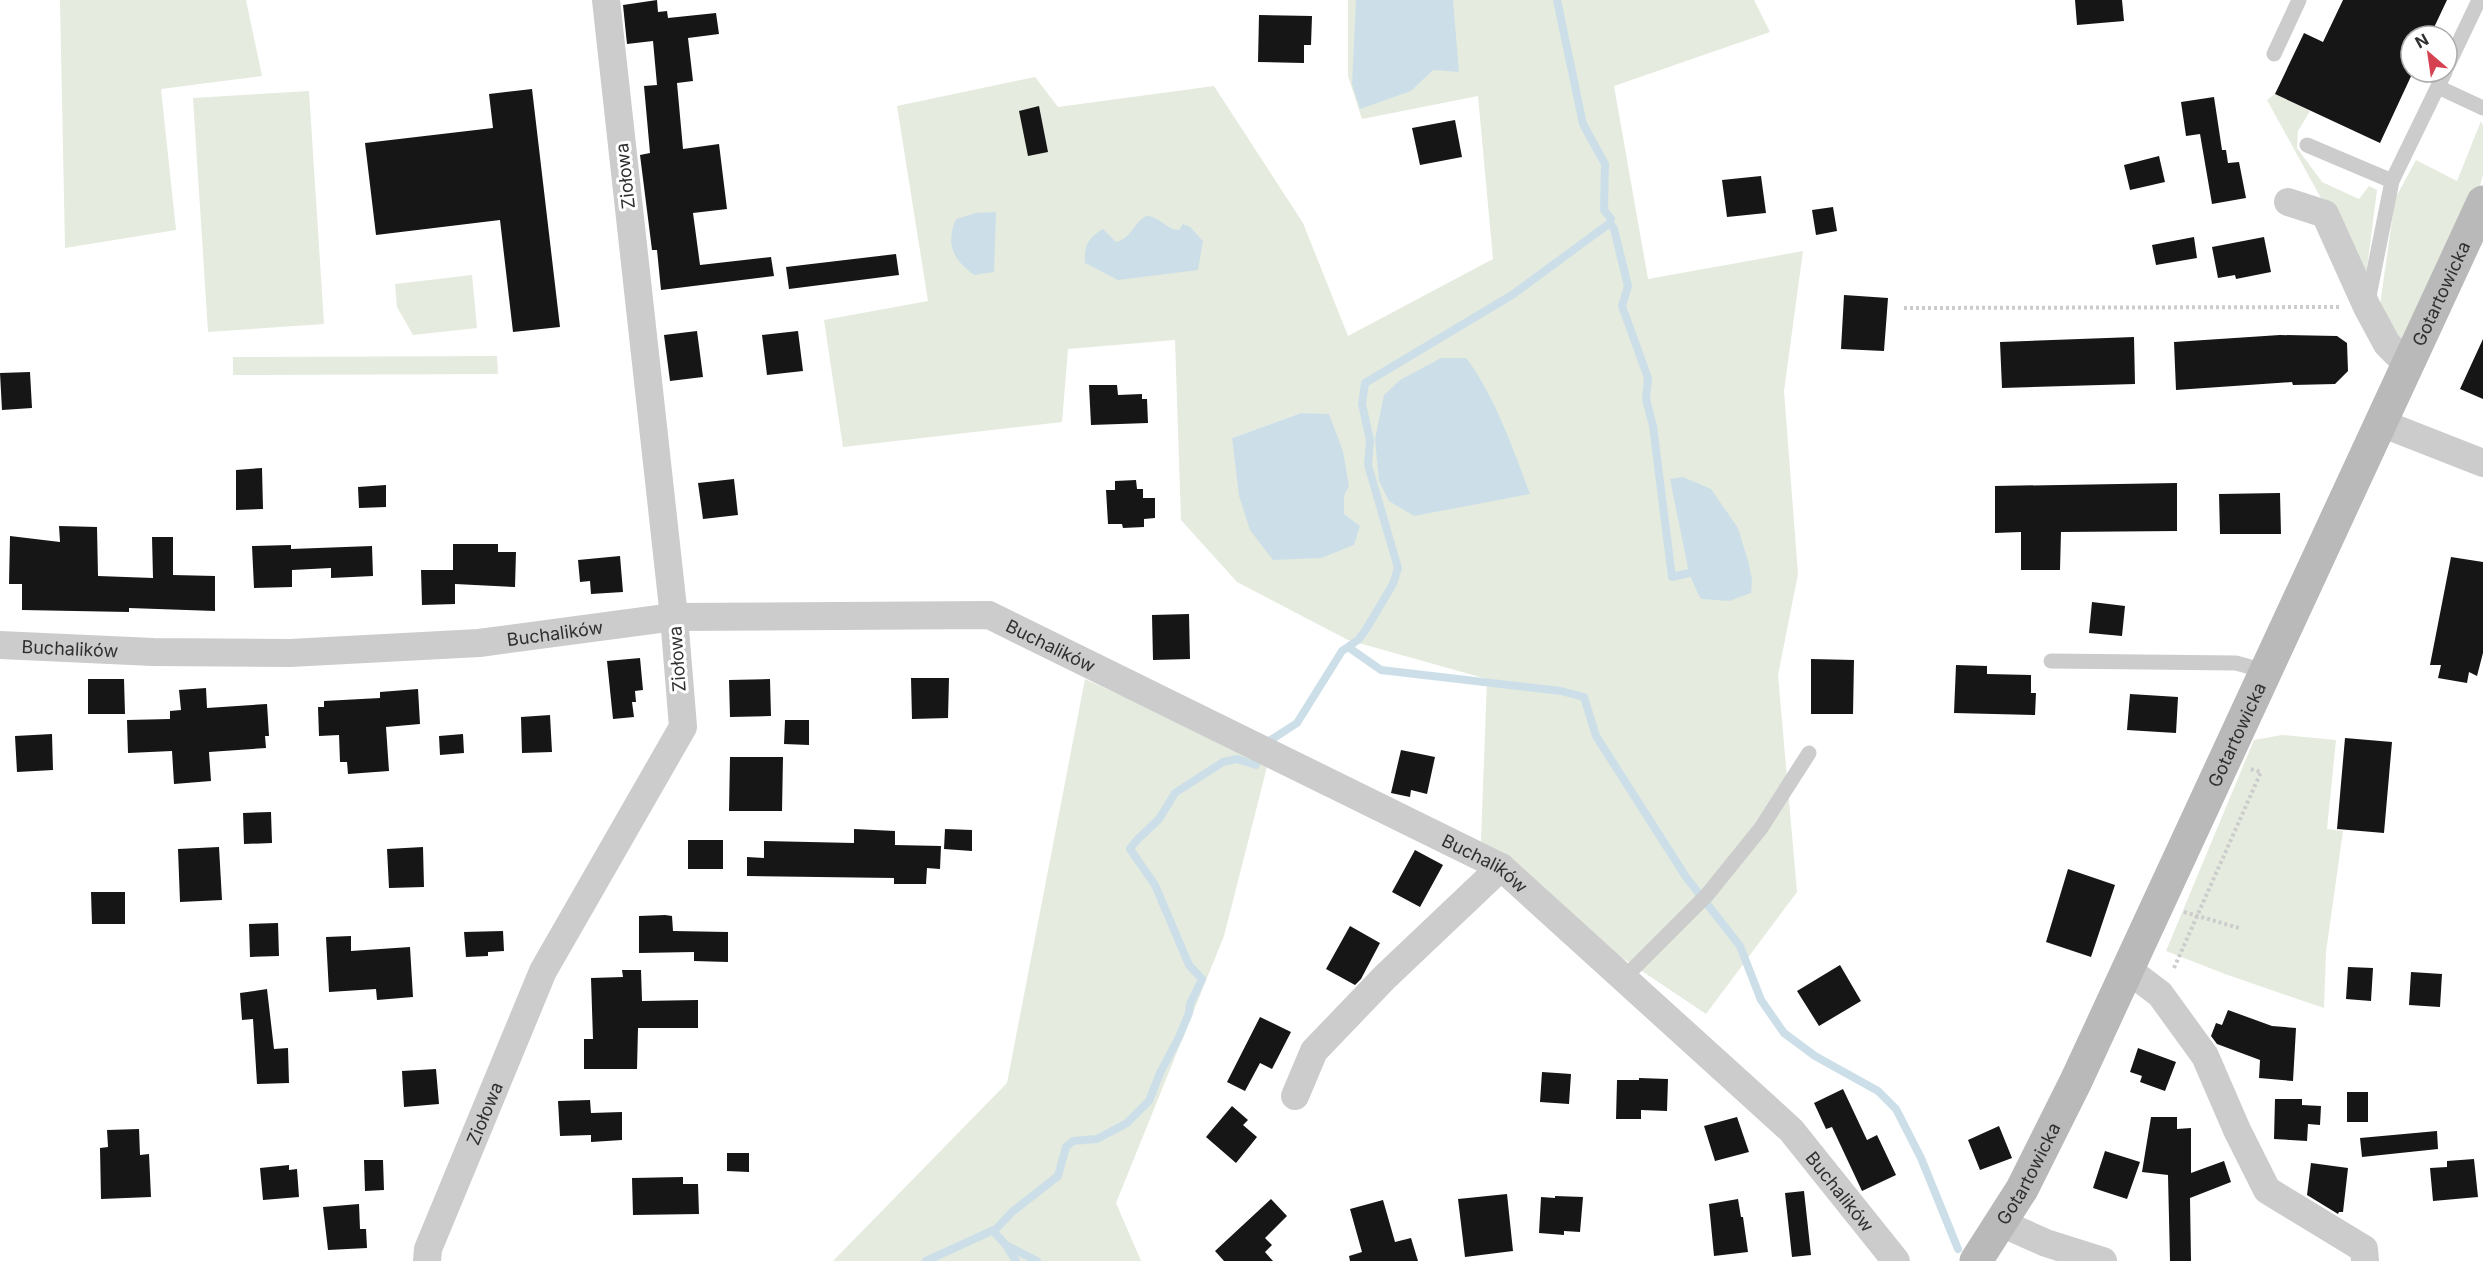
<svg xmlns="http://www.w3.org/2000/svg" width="2483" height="1261" font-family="Inter,sans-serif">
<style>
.green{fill:#e5ebde;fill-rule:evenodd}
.water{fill:#ccdfe9}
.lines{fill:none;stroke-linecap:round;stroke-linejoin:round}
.stream{stroke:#ccdfe9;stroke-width:8}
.building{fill:#161616}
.path{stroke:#ccc;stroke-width:4;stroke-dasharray:3 3;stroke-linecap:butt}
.lane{stroke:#ccc;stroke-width:15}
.street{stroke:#ccc;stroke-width:28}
.secondary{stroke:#b9b9b9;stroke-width:33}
.labels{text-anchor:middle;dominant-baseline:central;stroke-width:6;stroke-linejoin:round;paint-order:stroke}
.street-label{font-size:18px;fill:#2f2f2f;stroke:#fff}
</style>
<rect width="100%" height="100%" fill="#fff"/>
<path class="green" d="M 60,0 L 246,0 L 262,76 L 161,89 L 176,230 L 65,248 Z
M 1348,0 L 1754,0 L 1770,32 L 1614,86 L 1648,279 L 1803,251 L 1784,391 L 1798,574 L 1778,675 L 1797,892 L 1706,1014 L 1612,951 L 1481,841 L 1487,679 L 1348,640 L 1237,582 L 1181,520 L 1175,340 L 1068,349 L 1062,422 L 843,447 L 824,320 L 928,301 L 897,106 L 1035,77 L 1058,107 L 1214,86 L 1303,223 L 1348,336 L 1493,259 L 1478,96 L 1362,119 L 1348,76 ZM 1301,413 L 1329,415 L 1344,496 L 1344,514 L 1232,438 Z
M 309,91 L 324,324 L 208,332 L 193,98 Z
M 2275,94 L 2310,111 L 2298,131 L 2297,148 L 2322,182 L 2359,199 L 2369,186 L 2377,190 L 2365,284 L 2333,220 L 2267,100 Z
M 2481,121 L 2483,126 L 2483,175 L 2475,204 L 2406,339 L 2396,343 L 2379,312 L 2395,199 L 2416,160 L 2457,181 Z
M 472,275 L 477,328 L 413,335 L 397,307 L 395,284 Z
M 497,356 L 498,374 L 233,375 L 233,357 Z
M 1085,679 L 1268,763 L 1224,936 L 1116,1203 L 1141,1261 L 833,1261 L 1007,1083 Z
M 2282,735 L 2336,740 L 2327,829 L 2343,831 L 2326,952 L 2324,1008 L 2225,974 L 2166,951 L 2254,740 Z"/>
<path class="water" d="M 1356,0 L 1453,0 L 1459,72 L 1433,70 L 1411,91 L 1360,109 L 1352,84 Z
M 996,212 L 994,272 L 974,275 C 953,259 945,245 956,219 L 976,213 Z
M 1146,216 C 1160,216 1166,230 1179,230 L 1183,224 L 1190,227 L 1203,241 L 1198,270 L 1118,280 L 1085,263 C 1084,245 1088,238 1103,229 L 1116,242 C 1132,238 1133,223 1146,216 Z
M 1441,358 L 1466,358 C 1493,392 1515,453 1530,494 L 1414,516 L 1389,501 L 1379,481 L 1375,439 L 1384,395 L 1400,380 Z
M 1301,413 L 1329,414 L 1343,451 L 1349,486 L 1344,496 L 1344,514 L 1360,526 L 1354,545 L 1321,558 L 1273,560 L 1250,530 L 1239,496 L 1232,438 Z
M 1683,477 L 1711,489 L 1738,528 L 1748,561 L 1752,579 L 1751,593 L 1729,601 L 1702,599 L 1699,596 L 1689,573 L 1670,479 Z"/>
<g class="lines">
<path class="stream" d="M 1557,0 L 1583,124 L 1605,164 L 1604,210 L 1611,219 L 1610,223 L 1614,229 L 1628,286 L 1622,306 L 1648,378 L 1646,399 L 1653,426 L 1672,577 L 1689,573
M 1348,647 L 1381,670 L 1561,691 L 1584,697 L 1596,736 L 1686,877 L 1740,946 L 1761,1000 L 1784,1033 L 1815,1056 L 1878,1091 L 1896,1109 L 1921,1158 L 1958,1249
M 1266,743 L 1297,723 L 1342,651 L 1358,640 L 1365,631 L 1393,584 L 1398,568 L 1368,465 L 1370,440 L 1362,404 L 1365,383 L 1512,295 L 1610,223
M 993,1231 L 1006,1245 L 1037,1261
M 1007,1247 L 1016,1261
M 926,1261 L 996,1229 L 1012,1212 L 1058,1176 L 1066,1147 L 1073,1141 L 1097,1139 L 1127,1123 L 1149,1101 L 1160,1073 L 1179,1037 L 1189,1013 L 1190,1004 L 1202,979 L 1189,965 L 1155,885 L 1130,849 L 1136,841 L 1159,819 L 1175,793 L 1223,762 L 1237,759 L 1256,765"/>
</g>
<path class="building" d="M 657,0 L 658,12 L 667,11 L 668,18 L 716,13 L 719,34 L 688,38 L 693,81 L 677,83 L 683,149 L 719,144 L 727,209 L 693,213 L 700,265 L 771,257 L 774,276 L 661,290 L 657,250 L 652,250 L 640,155 L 650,153 L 644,86 L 657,85 L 653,41 L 627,44 L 623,5 Z
M 2075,0 L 2122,0 L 2124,21 L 2077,25 Z
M 2343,0 L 2447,0 L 2430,36 L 2411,36 L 2411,72 L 2413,72 L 2380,143 L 2275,94 L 2304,33 L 2323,42 Z
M 1259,15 L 1312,16 L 1311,45 L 1304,45 L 1304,63 L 1258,62 Z
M 532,89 L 560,327 L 513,332 L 500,220 L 376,235 L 365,143 L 493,128 L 489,94 Z
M 2214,97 L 2222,150 L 2226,150 L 2228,163 L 2239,162 L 2246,198 L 2212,204 L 2200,134 L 2186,136 L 2181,102 Z
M 1039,106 L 1048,152 L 1028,156 L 1019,111 Z
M 1455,120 L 1462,157 L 1420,165 L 1412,128 Z
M 2159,156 L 2165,182 L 2130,190 L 2124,165 Z
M 1761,176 L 1766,213 L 1727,217 L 1722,180 Z
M 1833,207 L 1837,231 L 1816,235 L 1812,210 Z
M 2194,237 L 2197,258 L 2156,265 L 2152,245 Z
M 2264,237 L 2271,272 L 2236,279 L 2235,275 L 2218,278 L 2212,247 Z
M 896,254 L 899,275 L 789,289 L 786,267 Z
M 1844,295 L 1888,298 L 1884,351 L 1841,349 Z
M 697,331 L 703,377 L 670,381 L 664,335 Z
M 798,331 L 803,371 L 767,375 L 762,335 Z
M 2280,335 L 2337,336 L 2347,343 L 2348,371 L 2335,384 L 2293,385 L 2292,382 L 2176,390 L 2174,342 Z
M 2134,337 L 2135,384 L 2002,388 L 2000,342 Z
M 2483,339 L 2483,399 L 2460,389 Z
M 30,372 L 32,408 L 2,410 L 0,373 Z
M 1089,385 L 1117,385 L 1118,395 L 1142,394 L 1142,399 L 1147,399 L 1148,423 L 1091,425 Z
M 262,468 L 263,509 L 236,510 L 236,470 Z
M 734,479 L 738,515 L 703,519 L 698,483 Z
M 1136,480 L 1137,489 L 1143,489 L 1143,498 L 1155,498 L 1155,518 L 1144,519 L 1144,527 L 1123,528 L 1122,524 L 1108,524 L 1106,490 L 1115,490 L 1115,481 Z
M 2177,483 L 2177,531 L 2061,532 L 2060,570 L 2021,570 L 2021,532 L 1995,533 L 1995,486 Z
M 386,485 L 386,507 L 359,508 L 358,487 Z
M 2280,493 L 2281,534 L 2220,534 L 2219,494 Z
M 59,526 L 97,527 L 98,576 L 153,578 L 152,537 L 173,537 L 173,575 L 215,576 L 215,611 L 129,608 L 129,612 L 22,610 L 22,584 L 9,584 L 10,536 L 60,542 Z
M 453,544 L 498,544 L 498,552 L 516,552 L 515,587 L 455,584 L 455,604 L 422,605 L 421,570 L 453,570 Z
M 291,545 L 291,549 L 372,546 L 373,576 L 331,578 L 331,568 L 292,570 L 292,587 L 254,588 L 252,546 Z
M 620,556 L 623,592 L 591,594 L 590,581 L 580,582 L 578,560 Z
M 2451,557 L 2483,562 L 2483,653 L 2477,676 L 2469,672 L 2467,683 L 2438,678 L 2441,665 L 2430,665 Z
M 2092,602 L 2125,606 L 2122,636 L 2089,633 Z
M 1189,614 L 1190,659 L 1153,660 L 1152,615 Z
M 640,658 L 643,690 L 635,691 L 636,702 L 632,702 L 634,717 L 613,719 L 607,661 Z
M 1811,659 L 1854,660 L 1853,714 L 1811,714 Z
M 1956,665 L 1987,666 L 1987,674 L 2031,675 L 2031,693 L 2036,693 L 2035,715 L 1954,713 Z
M 911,678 L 949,678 L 948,718 L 912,719 Z
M 88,679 L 124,679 L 125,714 L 88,714 Z
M 770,679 L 771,716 L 730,717 L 729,680 Z
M 206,688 L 207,708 L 267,704 L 269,736 L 265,736 L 266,748 L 209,752 L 211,781 L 174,784 L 172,751 L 128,753 L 127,720 L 170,719 L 170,711 L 181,710 L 179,690 Z
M 418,689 L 420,724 L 386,727 L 389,771 L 348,774 L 347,762 L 340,762 L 339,735 L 319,736 L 318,707 L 324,707 L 324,701 L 380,698 L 380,692 Z
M 2130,694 L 2178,697 L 2176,733 L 2127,730 Z
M 550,715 L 552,752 L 522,753 L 521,717 Z
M 785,720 L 809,720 L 809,745 L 784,744 Z
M 52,734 L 53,770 L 17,772 L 15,736 Z
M 463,734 L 464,753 L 440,755 L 439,736 Z
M 2345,738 L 2392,742 L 2384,833 L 2337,829 Z
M 1401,750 L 1435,757 L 1427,794 L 1411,790 L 1410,797 L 1391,793 Z
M 730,757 L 783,757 L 782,811 L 729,811 Z
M 271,812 L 272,843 L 244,844 L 243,813 Z
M 854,829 L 895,831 L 895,845 L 941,846 L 940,869 L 927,868 L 926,884 L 894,884 L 894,878 L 747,876 L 747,857 L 764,858 L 764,841 L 854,843 Z
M 945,829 L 972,830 L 972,851 L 944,849 Z
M 688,840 L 723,840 L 723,869 L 688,869 Z
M 219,847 L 222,900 L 180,902 L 178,849 Z
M 423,847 L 424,887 L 389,888 L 387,849 Z
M 1415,850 L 1443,865 L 1420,907 L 1392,892 Z
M 2068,869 L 2115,885 L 2091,957 L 2046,942 Z
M 91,892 L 125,892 L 125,924 L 92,924 Z
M 665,915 L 672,916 L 673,931 L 728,932 L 728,962 L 694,961 L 694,952 L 639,953 L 639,916 Z
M 278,923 L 279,956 L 250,957 L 249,924 Z
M 1350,926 L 1380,943 L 1361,979 L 1355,985 L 1326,969 Z
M 503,931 L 504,951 L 488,952 L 488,956 L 466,957 L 464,932 Z
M 351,936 L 351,951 L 410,947 L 413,997 L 377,1000 L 376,989 L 329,992 L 326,937 Z
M 1840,965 L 1861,1001 L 1819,1026 L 1797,991 Z
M 2348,967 L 2373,968 L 2371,1001 L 2346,999 Z
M 622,970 L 641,970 L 642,1001 L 698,1000 L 698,1028 L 638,1028 L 637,1069 L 584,1069 L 584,1039 L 593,1039 L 591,978 L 623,977 Z
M 2411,972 L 2442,974 L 2440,1007 L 2409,1005 Z
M 267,989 L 274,1049 L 288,1048 L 289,1083 L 257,1084 L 253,1019 L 242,1020 L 240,993 Z
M 2228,1010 L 2272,1026 L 2296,1028 L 2293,1081 L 2259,1078 L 2260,1060 L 2217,1044 L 2211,1036 L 2216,1023 L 2222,1025 Z
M 1260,1017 L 1291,1032 L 1272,1069 L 1260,1063 L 1245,1091 L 1227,1082 Z
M 2138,1048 L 2176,1062 L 2165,1091 L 2140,1082 L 2142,1076 L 2130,1072 Z
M 436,1069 L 439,1104 L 404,1107 L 402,1071 Z
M 1542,1072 L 1571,1074 L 1569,1104 L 1540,1102 Z
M 1639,1078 L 1668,1079 L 1667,1111 L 1641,1110 L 1641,1119 L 1616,1119 L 1617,1080 L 1639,1080 Z
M 1843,1089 L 1867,1140 L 1877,1135 L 1896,1175 L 1862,1191 L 1832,1127 L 1826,1129 L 1814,1103 Z
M 2347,1092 L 2368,1092 L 2368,1122 L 2347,1122 Z
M 2275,1099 L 2302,1099 L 2302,1105 L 2321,1106 L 2320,1125 L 2308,1124 L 2307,1141 L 2274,1139 Z
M 590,1100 L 591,1113 L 622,1112 L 622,1140 L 591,1142 L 591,1135 L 560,1136 L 558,1101 Z
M 1232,1106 L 1248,1120 L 1243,1125 L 1257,1137 L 1236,1163 L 1206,1137 Z
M 1737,1117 L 1749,1152 L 1715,1161 L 1704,1126 Z
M 2151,1117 L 2177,1117 L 2177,1129 L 2191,1128 L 2191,1173 L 2224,1161 L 2231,1182 L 2190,1198 L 2191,1261 L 2170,1261 L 2168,1175 L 2142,1172 Z
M 1999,1126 L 2012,1158 L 1980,1170 L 1968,1140 Z
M 139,1129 L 140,1155 L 149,1154 L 151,1197 L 101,1199 L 100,1148 L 108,1147 L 107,1130 Z
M 2437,1131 L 2438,1149 L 2362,1157 L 2360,1138 Z
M 2105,1151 L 2140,1162 L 2127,1199 L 2093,1188 Z
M 727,1153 L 749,1153 L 749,1172 L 727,1171 Z
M 2474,1159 L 2478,1197 L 2433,1201 L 2430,1168 L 2447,1167 L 2447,1161 Z
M 364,1160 L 383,1160 L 384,1190 L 365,1191 Z
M 2311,1163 L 2348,1168 L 2343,1212 L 2339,1212 L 2338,1214 L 2307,1195 Z
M 289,1165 L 289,1170 L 297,1169 L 299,1197 L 263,1200 L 260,1168 Z
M 683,1177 L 683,1184 L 698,1184 L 699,1214 L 633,1215 L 632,1178 Z
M 1804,1191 L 1811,1255 L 1792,1257 L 1785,1193 Z
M 1507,1194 L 1513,1251 L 1465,1257 L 1458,1199 Z
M 1555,1196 L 1583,1197 L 1580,1232 L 1564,1231 L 1564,1235 L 1539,1233 L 1541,1197 L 1555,1198 Z
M 1271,1199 L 1287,1216 L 1265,1238 L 1272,1245 L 1265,1252 L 1273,1261 L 1224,1261 L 1215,1251 Z
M 1738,1199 L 1741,1217 L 1743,1217 L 1748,1252 L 1714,1256 L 1709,1204 Z
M 1383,1200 L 1395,1242 L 1411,1238 L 1418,1261 L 1350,1261 L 1349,1256 L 1362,1252 L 1350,1209 Z
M 359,1204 L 360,1229 L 366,1229 L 367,1248 L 328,1250 L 323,1207 Z"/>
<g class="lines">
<path class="path" d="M 1904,308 L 2339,307
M 2184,912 L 2239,928
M 2174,968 L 2261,772 L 2250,769"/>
<path class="lane" d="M 2274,54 L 2299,0
M 2447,67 L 2479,0
M 2438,87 L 2483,108
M 2307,145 L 2392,181
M 2368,301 L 2392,181 L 2445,72
M 2051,661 L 2236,663 L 2265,671
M 1623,979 L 1707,895 L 1761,828 L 1809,753"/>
<g class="street">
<path d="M 2288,202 L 2325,214 L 2367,307 L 2387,344 L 2407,364"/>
<path d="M 2381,423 L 2483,463"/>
<path id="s1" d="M 0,645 L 153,652 L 290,653 L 479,643 L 674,617 L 989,615 L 1501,867 L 1791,1130 L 1896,1261"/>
<path d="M 2127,969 L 2160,994 L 2205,1056 L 2237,1130 L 2267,1190 L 2364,1249 L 2365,1261"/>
<path d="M 1295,1096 L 1314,1051 L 1385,977 L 1501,867"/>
<path d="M 2001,1223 L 2046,1243 L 2103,1261"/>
<path id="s2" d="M 427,1261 L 428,1249 L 543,971 L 683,727 L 674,617 L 606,0"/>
</g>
<path class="secondary" id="s3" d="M 1976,1261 L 2022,1189 L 2076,1081 L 2483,202"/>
</g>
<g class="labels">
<g class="street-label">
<text transform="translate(625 176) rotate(-96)">Ziołowa</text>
<text stroke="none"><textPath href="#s3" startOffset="1074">Gotartowicka</textPath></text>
<text stroke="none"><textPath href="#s1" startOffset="556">Buchalików</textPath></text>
<text stroke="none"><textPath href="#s1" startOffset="1060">Buchalików</textPath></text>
<text stroke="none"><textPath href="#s1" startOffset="70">Buchalików</textPath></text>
<text transform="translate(677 659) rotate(-94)">Ziołowa</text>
<text stroke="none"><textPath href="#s3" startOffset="588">Gotartowicka</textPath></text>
<text stroke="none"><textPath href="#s1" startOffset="1546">Buchalików</textPath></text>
<text stroke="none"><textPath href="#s2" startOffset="159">Ziołowa</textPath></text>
<text stroke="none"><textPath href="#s3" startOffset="102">Gotartowicka</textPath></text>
<text stroke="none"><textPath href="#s1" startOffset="2032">Buchalików</textPath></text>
</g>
</g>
<g transform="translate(2429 54) rotate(331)"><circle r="28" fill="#ffffff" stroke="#acacac" stroke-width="1.5"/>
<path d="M0-4.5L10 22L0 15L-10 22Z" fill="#d64152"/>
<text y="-9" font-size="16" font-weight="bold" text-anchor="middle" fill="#2f2f2f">N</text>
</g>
</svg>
